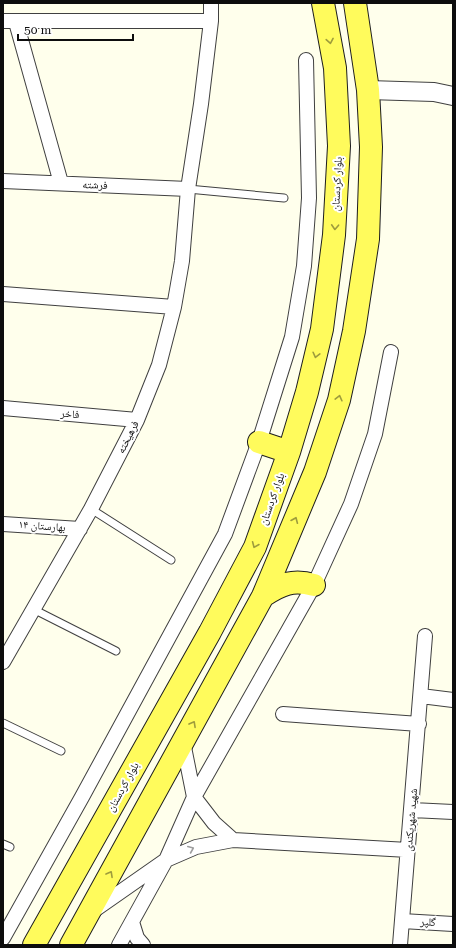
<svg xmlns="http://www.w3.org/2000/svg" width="456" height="948" font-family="'Roboto Serif','Noto Naskh Arabic',serif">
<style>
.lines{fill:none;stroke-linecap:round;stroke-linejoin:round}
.service-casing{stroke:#404040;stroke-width:9}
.minor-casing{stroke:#404040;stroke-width:16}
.tertiary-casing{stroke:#404040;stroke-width:20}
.primary-casing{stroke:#1e1e1e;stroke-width:24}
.service{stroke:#fff;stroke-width:7}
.minor{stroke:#fff;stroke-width:14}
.tertiary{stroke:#fff;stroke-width:18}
.primary{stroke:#fffb5c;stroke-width:22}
.oneway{stroke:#9e9c3c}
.oneway2{stroke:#9e9e9e}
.labels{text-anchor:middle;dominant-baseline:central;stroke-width:4;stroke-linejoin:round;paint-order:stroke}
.street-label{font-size:11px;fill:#0d0d0d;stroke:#fff}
</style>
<rect width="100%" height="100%" fill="#ffffec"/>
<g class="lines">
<defs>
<path id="service" d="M 188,189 L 284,198
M 91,509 L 171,560
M 33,609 L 116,651
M 3,723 L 61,751
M 3,844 L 10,847"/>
<path id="minor" d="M 3,21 L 211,21
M 16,22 L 61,183
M 3,181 L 188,189
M 3,294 L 174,307
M 3,408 L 137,420
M 3,524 L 80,529
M 3,662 L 91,509 L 137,420 L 159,365 L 174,307 L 182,261 L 188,189 L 201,104 L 211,21 L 211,3
M 421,696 L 453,700
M 283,714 L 419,724
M 183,742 L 194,797 L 214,823 L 233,840
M 412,810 L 453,812
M 93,911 L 166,860 L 196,847 L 233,840 L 408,850
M 402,921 L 453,924
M 132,922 L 137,938 L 143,945
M 3,938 L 82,797 L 225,534 L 259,442 L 292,337 L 304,266 L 309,198 L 306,60
M 119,945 L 166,860 L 194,797 L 314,585 L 351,504 L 375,434 L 391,352
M 400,945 L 425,636"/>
<path id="tertiary" d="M 368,90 L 434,92 L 453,96"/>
<path id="primary" d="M 259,442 L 289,452
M 263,596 C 281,584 293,579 314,585
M 34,945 L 210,632 L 255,547 L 289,452 L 307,392 L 322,329 L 334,235 L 339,146 L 335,68 L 323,3
M 71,945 L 263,596 L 315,472 L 339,400 L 354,331 L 368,239 L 371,147 L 368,90 L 355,3"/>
</defs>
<use href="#service" class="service-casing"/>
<use href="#minor" class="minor-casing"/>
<use href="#tertiary" class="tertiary-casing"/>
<use href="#primary" class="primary-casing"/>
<use href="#service" class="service"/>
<use href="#minor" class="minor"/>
<use href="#tertiary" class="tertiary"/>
<use href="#primary" class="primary"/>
</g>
<defs><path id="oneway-chevron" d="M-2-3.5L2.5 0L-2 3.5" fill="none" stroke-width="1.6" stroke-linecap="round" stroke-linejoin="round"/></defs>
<g class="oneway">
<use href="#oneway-chevron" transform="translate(330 41) rotate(80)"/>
<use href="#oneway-chevron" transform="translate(335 227) rotate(93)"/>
<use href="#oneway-chevron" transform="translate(316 355) rotate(104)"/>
<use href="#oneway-chevron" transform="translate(339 398) rotate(-76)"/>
<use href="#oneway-chevron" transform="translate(295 520) rotate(-67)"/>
<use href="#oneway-chevron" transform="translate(255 545) rotate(113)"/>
<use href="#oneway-chevron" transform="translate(193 724) rotate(-61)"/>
<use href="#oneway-chevron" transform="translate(110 874) rotate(-61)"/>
</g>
<use class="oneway2" href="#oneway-chevron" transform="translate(191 849) rotate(-23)"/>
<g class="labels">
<g class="street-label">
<text transform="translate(337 184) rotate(-87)">بلوار کردستان</text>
<text transform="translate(95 185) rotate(2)">فرشته</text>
<text transform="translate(70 414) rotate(5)">فاخر</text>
<text transform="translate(128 437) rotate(-63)">فرهیخته</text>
<text transform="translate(272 499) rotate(-70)">بلوار کردستان</text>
<text transform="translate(42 526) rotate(4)">بهارستان ۱۴</text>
<text transform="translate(123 787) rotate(-61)">بلوار کردستان</text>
<text transform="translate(411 820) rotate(-85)">شهید شهریکندی</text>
<text transform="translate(428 922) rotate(3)">گلپر</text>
</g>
</g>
<rect width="456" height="948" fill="none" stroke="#0d0d0d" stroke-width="8"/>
<path d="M18 34v6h115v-6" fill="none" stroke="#0d0d0d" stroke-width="2"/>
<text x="24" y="34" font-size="12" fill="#0d0d0d" stroke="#ffffff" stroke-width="3" paint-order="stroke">50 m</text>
</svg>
